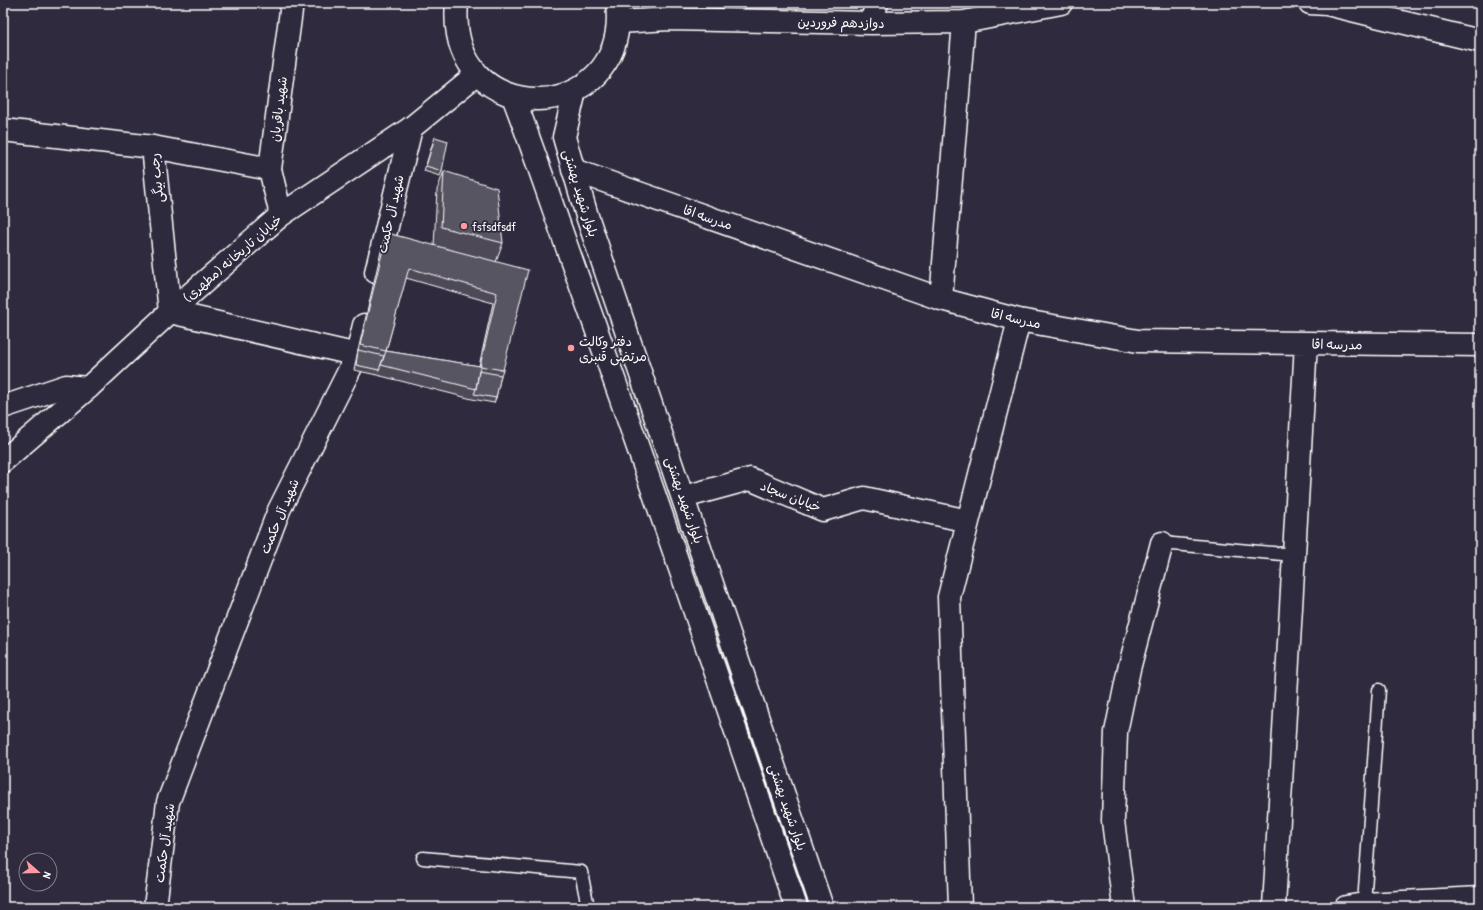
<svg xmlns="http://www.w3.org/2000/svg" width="1483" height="910" font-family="'Patrick Hand','Playpen Sans Arabic',sans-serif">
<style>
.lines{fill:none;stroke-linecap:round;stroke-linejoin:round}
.lane-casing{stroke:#fff;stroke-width:15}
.street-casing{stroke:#fff;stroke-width:25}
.secondary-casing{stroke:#fff;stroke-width:25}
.lane{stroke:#2f2a3d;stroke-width:12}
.street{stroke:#2f2a3d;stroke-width:22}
.secondary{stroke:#2f2a3d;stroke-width:22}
.wall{fill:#4d4956;stroke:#fff;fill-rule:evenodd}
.building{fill:#595564;stroke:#fff;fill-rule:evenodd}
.poi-dot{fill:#ff9aa2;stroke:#2f2a3d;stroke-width:1.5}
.labels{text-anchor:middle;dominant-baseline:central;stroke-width:3.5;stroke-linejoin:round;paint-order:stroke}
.street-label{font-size:13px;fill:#fff;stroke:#2f2a3d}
.poi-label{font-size:13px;fill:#fff;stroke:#2f2a3d;text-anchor:start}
</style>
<rect width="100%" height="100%" fill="#2f2a3d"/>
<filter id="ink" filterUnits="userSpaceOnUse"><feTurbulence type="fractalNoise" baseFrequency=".025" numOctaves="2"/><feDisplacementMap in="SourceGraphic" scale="8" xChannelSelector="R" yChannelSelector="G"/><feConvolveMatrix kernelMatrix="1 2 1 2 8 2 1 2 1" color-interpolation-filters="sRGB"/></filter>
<g filter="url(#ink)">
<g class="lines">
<defs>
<path id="lane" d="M 1162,543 L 1294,555
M 423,858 L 581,872 L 588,907
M 1364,904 L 1379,690"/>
<path id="street" d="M 1310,3 L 1327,4 L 1480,41
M 619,22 L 669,19 L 871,23 L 964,22 L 1061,3
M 871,23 L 877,3
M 3,130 L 153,147 L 170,312 L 371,358
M 153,147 L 270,169
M 573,170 L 941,299 L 1019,320 L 1138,341 L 1480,345
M 281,215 L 270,169 L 292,3
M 376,272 L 411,128
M 941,299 L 964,22
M 3,407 L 66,386 L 88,388
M 684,497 L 750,479 L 823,510 L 864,498 L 968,521
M 155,907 L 168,802 L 279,510 L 357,355 L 364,325
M 960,907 L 949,597 L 1019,320
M 1124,907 L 1113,821 L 1116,732 L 1129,669 L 1162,543
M 1274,907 L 1306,343
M 1346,907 L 1364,904 L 1480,898"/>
<path id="secondary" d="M 457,3 C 445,134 632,128 617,3
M 575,91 L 564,137 L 587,216 L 822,907
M 513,96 C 538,162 560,229 584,295 C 657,498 726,703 796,907
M 3,461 L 88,388 L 170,312 L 281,215 L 411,128 L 477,74"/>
</defs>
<use href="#lane" class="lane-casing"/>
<use href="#street" class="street-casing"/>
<use href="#secondary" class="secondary-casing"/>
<use href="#lane" class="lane"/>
<use href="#street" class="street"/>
<use href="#secondary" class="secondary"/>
</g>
<path class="wall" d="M 433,142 L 442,171 L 440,176 L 424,171 Z
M 444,171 L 503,243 L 496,262 L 503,370 L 501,375 L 496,398 L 494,403 L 472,399 L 377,375 L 354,370 L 357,355 L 383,243 L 387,233 L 434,246 L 437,190 ZM 406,278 L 493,303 L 479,366 L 386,351 Z"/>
<path class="building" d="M 435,137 L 448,141 L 442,171 L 426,166 Z
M 444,171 L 497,188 L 503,243 L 441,227 Z
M 387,233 L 528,270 L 503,370 L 480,366 L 476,389 L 381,365 L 386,351 L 360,345 ZM 409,268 L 497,293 L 480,366 L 386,351 Z
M 358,350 L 384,356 L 379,370 L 356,365 Z
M 479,371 L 501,375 L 496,398 L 474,394 L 476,389 Z"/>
</g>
<g class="poi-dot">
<circle cx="464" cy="226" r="4"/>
<circle cx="571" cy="348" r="4"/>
</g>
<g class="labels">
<g class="street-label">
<text transform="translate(841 22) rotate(1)">دوازدهم فروردین</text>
<text transform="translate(278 109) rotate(-83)">شهید باقریان</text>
<text transform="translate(156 178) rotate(-96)">رجب بیگی</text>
<text transform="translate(581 193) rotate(73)">بلوار شهید بهشتی</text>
<text transform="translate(390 214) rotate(-77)">شهید آل حکمت</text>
<text transform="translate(708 217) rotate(19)">مدرسه اقا</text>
<text transform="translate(232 258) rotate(-41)">خیابان تاریخانه (مطهری)</text>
<text transform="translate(1016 318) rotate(13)">مدرسه اقا</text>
<text transform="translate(1337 344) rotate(1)">مدرسه اقا</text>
<text transform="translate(791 496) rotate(21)">خیابان سجاد</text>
<text transform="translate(685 500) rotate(71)">بلوار شهید بهشتی</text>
<text transform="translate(279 516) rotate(-67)">شهید آل حکمت</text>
<text transform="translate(788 807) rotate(71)">بلوار شهید بهشتی</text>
<text transform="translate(164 843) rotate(-82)">شهید آل حکمت</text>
</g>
<g class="poi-label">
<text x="472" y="226">fsfsdfsdf</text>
<text x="579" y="341">دفتر وکالت<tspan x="579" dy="15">مرتضی قنبری</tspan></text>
</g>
</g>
<rect width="1483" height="910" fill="none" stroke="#2f2a3d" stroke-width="16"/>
<rect x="8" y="8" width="1467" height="894" fill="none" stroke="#fff" stroke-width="1.5" filter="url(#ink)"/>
<g transform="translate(38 872) rotate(110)"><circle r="19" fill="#2f2a3d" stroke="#827f8b"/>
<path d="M0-3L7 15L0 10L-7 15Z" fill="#ff9aa2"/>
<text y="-6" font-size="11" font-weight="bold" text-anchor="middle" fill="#ffffff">N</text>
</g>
</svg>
